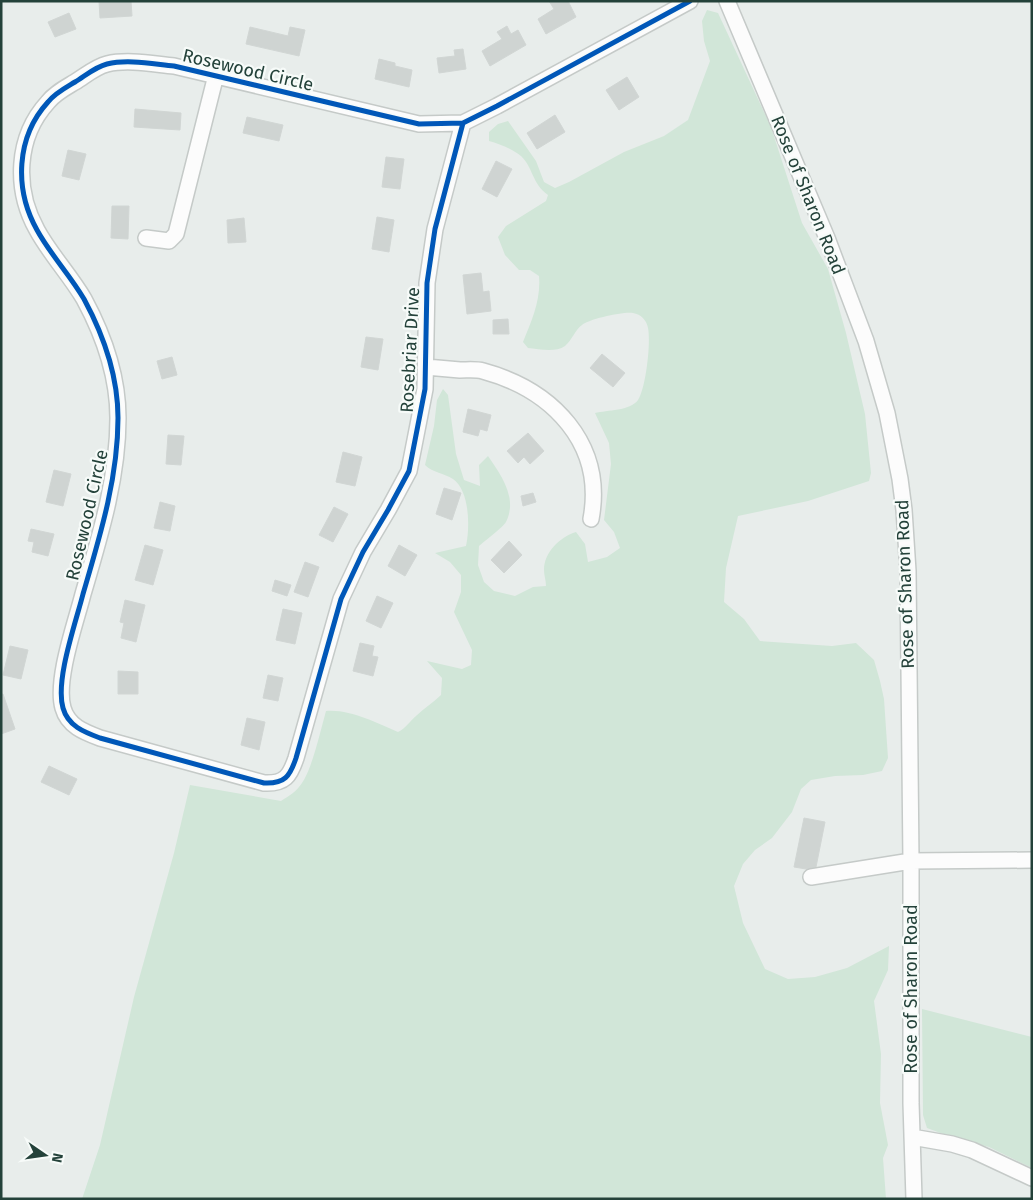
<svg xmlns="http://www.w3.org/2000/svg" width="1033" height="1200" font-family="'Fira Sans',sans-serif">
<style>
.green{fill:#d1e6d8}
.building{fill:#cfd4d2;stroke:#d1d6d4}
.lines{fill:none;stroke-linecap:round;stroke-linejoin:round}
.minor-casing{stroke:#c5cac8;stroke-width:18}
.minor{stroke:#fcfcfc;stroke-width:15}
.cycleway-casing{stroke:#f7fbf9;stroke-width:8}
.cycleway{stroke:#0057b8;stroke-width:5}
.labels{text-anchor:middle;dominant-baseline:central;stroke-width:4.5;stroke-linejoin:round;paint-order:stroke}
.street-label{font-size:18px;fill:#24423a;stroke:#f7fbf9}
</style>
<rect width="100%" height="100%" fill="#e8edeb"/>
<path class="green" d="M 707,10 L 718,13 L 771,127 L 802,223 L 828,269 L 846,333 L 865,414 L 871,473 L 869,481 L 808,501 L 738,516 L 726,568 L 724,602 L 744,619 L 760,641 L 832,646 L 856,643 L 874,660 L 880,681 L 884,699 L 888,758 L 882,771 L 863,775 L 835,776 L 811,780 L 801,789 L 792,812 L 772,838 L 755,850 L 743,864 L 734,886 L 743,923 L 765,969 L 788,979 L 815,977 L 847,968 L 889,946 L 888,970 L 874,1001 L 881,1054 L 880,1103 L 888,1145 L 883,1158 L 886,1199 L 82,1199 L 100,1145 L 134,997 L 174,853 L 190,785 L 281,801 C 289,796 297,791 302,783 C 312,769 321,729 326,711 C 351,709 376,723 398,732 C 406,728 409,722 416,716 C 424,708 433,703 441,695 L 442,678 L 427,661 L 462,669 L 471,665 L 472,650 L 454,612 L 461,592 L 461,575 L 450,562 L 435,553 L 466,546 C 470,528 470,491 453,479 C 444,473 433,473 425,465 L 434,426 L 437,400 L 443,389 L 448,395 L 456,454 L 464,480 L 480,486 L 479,465 L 488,456 C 501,475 518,498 506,522 C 503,527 485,541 479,546 L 478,565 L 484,582 L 494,591 L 515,596 L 533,587 L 546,586 C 546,581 544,575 544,570 C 544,552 560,537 576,532 L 585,544 L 588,562 L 607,557 L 620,548 L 614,532 L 604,520 L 611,464 L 609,443 L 595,413 C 607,410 630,411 638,400 C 646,388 651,342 648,328 C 647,321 641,314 633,313 C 625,311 588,319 582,325 C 575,330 572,340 565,346 C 555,353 539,349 528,348 L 523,342 C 532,320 541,300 539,276 L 530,270 L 519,270 L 505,255 L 498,237 L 506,226 L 546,201 L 548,195 C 532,184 533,167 521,156 C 512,149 500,144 489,141 L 489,132 L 498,124 L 508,121 L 536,161 L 544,182 L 555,188 L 569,182 L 624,152 L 664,136 L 688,120 L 710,61 L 704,41 L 702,21 Z
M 922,1009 L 1032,1037 L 1032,1168 L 989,1147 L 946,1135 L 927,1128 L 923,1115 Z"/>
<path class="building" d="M 99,1 L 131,1 L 132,16 L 100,18 Z
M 549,1 L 568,1 L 576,17 L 546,34 L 538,19 L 554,9 Z
M 69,13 L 76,29 L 55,37 L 48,22 Z
M 507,26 L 511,34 L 518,30 L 526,45 L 490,66 L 482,51 L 502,39 L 497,32 Z
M 250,27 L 288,36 L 290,27 L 305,30 L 299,56 L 246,44 Z
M 463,49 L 466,69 L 439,73 L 437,58 L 455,56 L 454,50 Z
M 379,59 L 395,63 L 395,66 L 412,70 L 409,87 L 375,79 Z
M 627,77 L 639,97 L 619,110 L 606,90 Z
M 135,109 L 181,113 L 180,130 L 134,127 Z
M 555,115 L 565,132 L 537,149 L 527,133 Z
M 247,117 L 283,125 L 279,141 L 243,133 Z
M 68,150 L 86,154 L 79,180 L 62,176 Z
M 386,157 L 404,159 L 400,189 L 382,187 Z
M 496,161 L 512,169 L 497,197 L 482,189 Z
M 112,206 L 129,206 L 128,239 L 111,238 Z
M 377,217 L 394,220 L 389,252 L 372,249 Z
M 244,218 L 246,242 L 228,243 L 227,220 Z
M 481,273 L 483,292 L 489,291 L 491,311 L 467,314 L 463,275 Z
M 508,319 L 509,334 L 493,334 L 493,320 Z
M 366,337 L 383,339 L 378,370 L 361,367 Z
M 602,354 L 625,373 L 613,387 L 590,368 Z
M 172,357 L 177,375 L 162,379 L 157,361 Z
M 468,409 L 491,415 L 487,431 L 480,429 L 478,436 L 463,432 Z
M 528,433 L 544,451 L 530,464 L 524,457 L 518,463 L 507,451 Z
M 168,435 L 184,436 L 181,465 L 166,464 Z
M 343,452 L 362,457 L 355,486 L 336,482 Z
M 54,470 L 71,474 L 63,506 L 46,502 Z
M 444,488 L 461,493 L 452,520 L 436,514 Z
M 533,493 L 536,502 L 523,506 L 521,496 Z
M 160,502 L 175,506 L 170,531 L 154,528 Z
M 334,507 L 348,514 L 333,542 L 319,535 Z
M 31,529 L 54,534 L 48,556 L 32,552 L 34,542 L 28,541 Z
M 509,541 L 522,555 L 504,573 L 491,560 Z
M 145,545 L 163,550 L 153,585 L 135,580 Z
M 399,545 L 417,555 L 405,576 L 388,566 Z
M 305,562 L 319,567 L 308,597 L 294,592 Z
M 275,580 L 291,585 L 287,596 L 272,591 Z
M 377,596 L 393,603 L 381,628 L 366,621 Z
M 125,600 L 145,605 L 136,642 L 121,638 L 124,623 L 120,622 Z
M 283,609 L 302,613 L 295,644 L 276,640 Z
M 360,643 L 374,646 L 372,656 L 378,657 L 373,676 L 353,671 Z
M 10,646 L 28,650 L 21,679 L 3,675 Z
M 118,671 L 138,672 L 138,694 L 118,694 Z
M 268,675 L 283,678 L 278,701 L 263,698 Z
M 1,694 L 3,694 L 15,729 L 1,734 Z
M 247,718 L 265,722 L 259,750 L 241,745 Z
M 49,766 L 77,779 L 69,795 L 41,782 Z
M 804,818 L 825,822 L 816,867 L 806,869 L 794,867 Z"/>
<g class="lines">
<defs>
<path id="minor" d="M 727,1 L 827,238 L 866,341 L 887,413 L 900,479 L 904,510 L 908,571 L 911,861 L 911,1103 L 914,1199
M 463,123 L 435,229 L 427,283 L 425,389 L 409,471 L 388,510 L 363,552 L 341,599 L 296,758 C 290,776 285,784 264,783 L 100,738 C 84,732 68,726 63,708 C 55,680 76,622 83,594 C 100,536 118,478 118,418 C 118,376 104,336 84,299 C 70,275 50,254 37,230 C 14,189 16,137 48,102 C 55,93 65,88 75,82 C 85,76 95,67 107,64 C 128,59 153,64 174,66 L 419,124 L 463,123 L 497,106 L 690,1
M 146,238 L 169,241 L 176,234 L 216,75
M 426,367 C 437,368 449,369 460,370 C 468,370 476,369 483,371 C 553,390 605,444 591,519
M 811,877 L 911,861 L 1032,860
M 912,1137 L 952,1144 L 972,1150 L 1032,1178"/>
</defs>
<use href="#minor" class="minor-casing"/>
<use href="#minor" class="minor"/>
<defs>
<path id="cycleway" d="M 463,123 L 435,229 L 427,283 L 425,389 L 409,471 L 388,510 L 363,552 L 341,599 L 296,758 C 290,776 285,784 264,783 L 100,738 C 84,732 68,726 63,708 C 55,680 76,622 83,594 C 100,536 118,478 118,418 C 118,376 104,336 84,299 C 70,275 50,254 37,230 C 14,189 16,137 48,102 C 55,93 65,88 75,82 C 85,76 95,67 107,64 C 128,59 153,64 174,66 L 419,124 L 463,123 L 497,106 L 690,1"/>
</defs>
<use href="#cycleway" class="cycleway-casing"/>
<use href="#cycleway" class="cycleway"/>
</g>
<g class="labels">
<g class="street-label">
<text transform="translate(248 70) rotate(13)">Rosewood Circle</text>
<text transform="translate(808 195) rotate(68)">Rose of Sharon Road</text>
<text transform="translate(410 350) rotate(-87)">Rosebriar Drive</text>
<text transform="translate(87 515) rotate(-77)">Rosewood Circle</text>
<text transform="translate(905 584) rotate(-92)">Rose of Sharon Road</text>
<text transform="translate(911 989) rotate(-90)">Rose of Sharon Road</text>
</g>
</g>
<rect width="1033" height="1200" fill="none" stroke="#24423a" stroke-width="5"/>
<g transform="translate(45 1155) rotate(103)" stroke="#f7fbf9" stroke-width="4" paint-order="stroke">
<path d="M0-4L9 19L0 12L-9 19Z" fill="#24423a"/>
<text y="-8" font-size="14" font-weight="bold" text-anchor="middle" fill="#24423a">N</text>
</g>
</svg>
